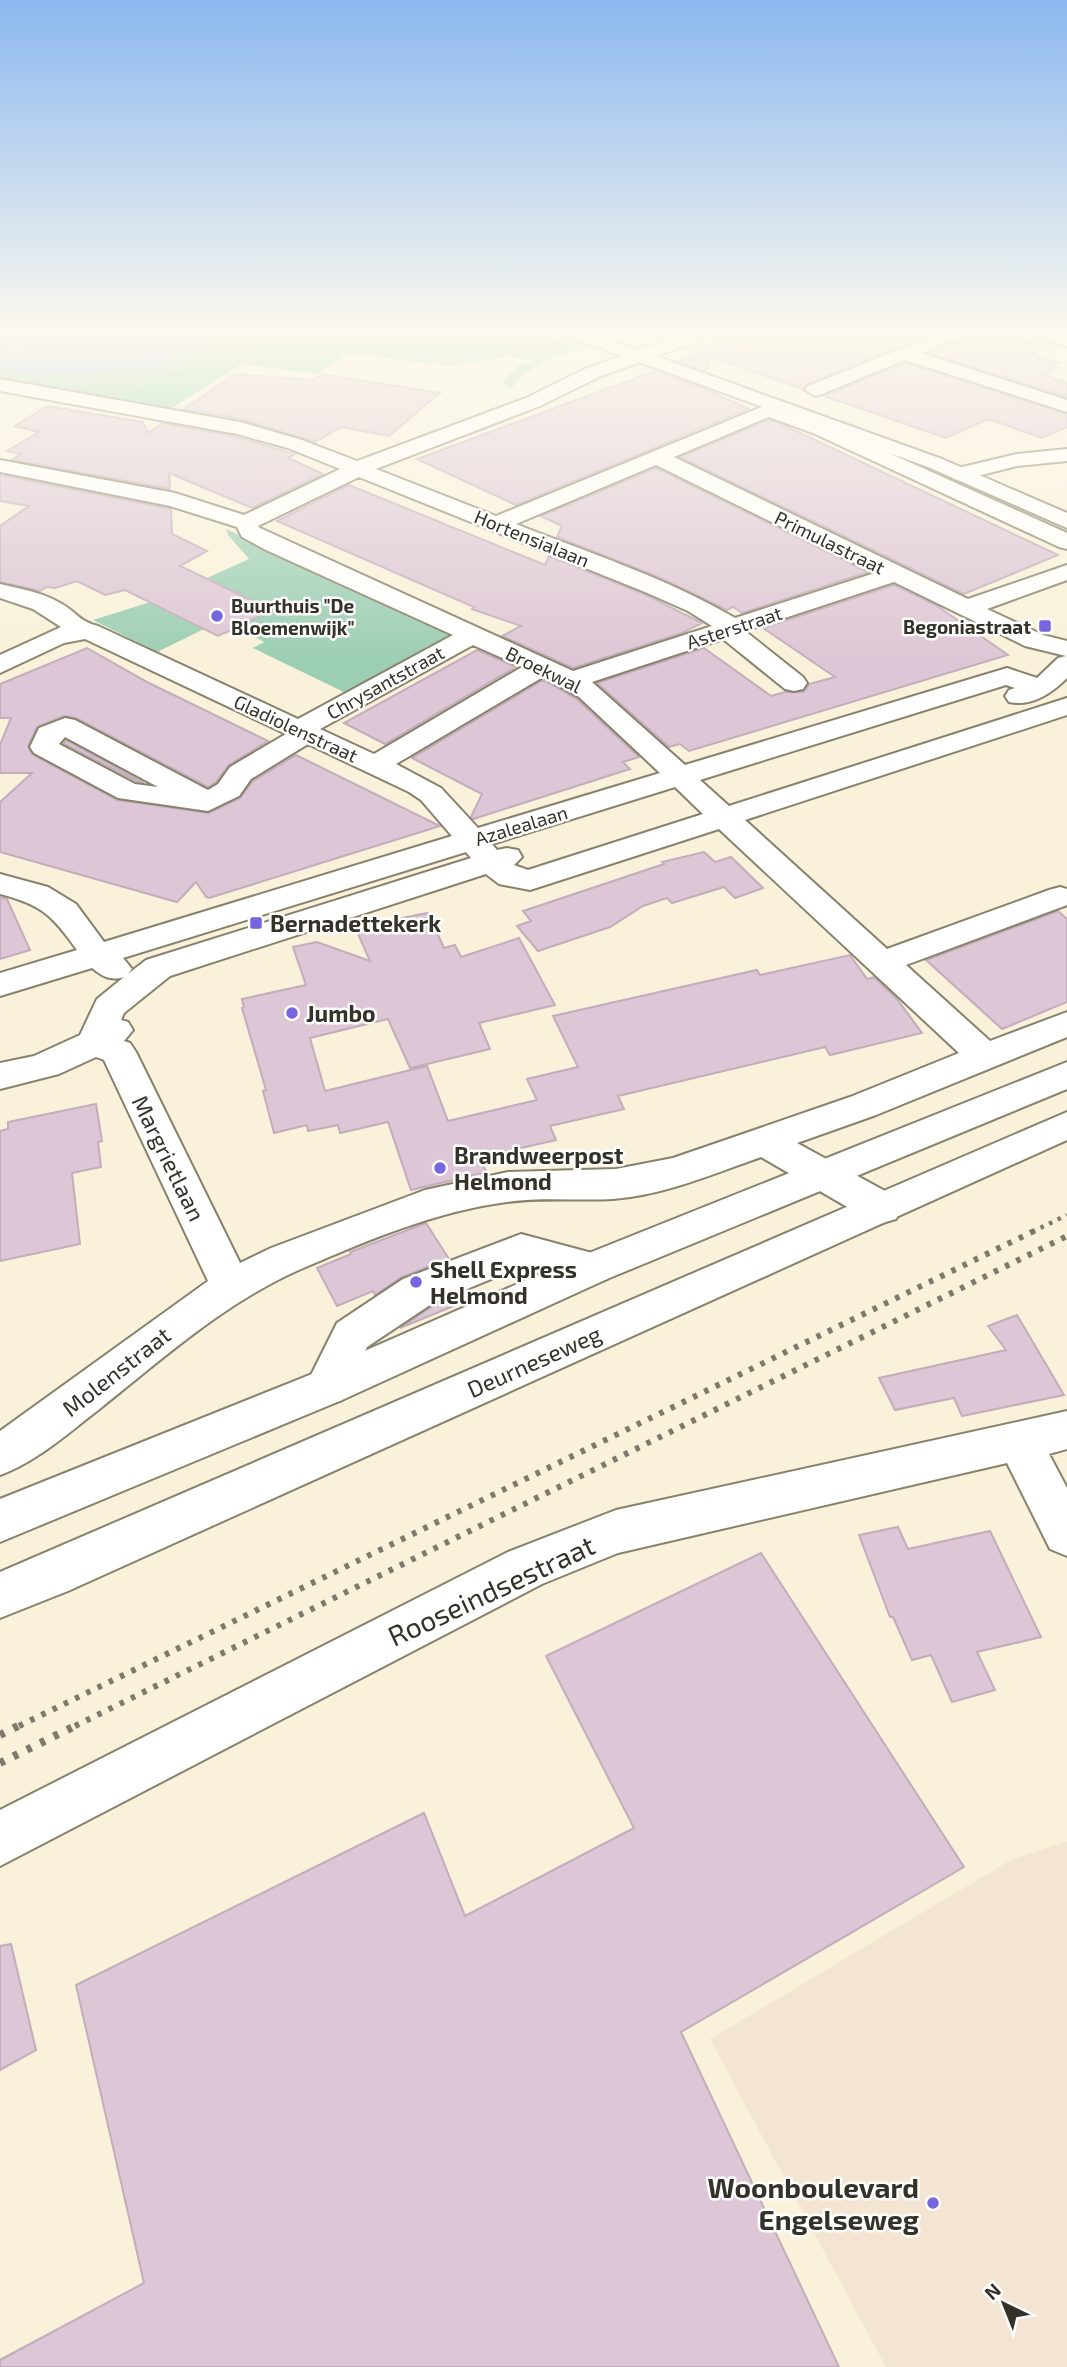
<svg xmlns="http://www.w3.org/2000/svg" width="1067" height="2367" font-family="'Exo 2',sans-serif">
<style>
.commercial{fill:#f4e5d2}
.green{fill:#9bceb3}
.forest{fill:#86d2ab}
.water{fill:#a1bffd}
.building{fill:#ddc6d5;stroke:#c3acbb;stroke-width:2}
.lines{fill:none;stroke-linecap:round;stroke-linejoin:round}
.minor-casing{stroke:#88816b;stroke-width:4}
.major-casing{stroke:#88816b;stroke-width:4}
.minor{fill:#fff;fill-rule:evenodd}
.major{fill:#fff;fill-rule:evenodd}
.rail-far2{stroke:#7e796a;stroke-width:4.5;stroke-dasharray:3.5 6;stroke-linecap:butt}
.rail-far1{stroke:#7e796a;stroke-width:6;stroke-dasharray:4.5 8;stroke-linecap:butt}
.rail{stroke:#7e796a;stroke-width:8;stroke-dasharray:5 10;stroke-linecap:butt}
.poi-dot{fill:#7665df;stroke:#fefefe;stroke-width:2.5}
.labels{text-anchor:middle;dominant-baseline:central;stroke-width:5;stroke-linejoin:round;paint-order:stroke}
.far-street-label{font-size:19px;fill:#343128;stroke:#fefefe}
.far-poi-label{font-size:19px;font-weight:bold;fill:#343128;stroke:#fefefe;text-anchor:start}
.poi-label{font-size:23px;font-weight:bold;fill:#343128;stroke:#fefefe;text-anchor:start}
.street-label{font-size:23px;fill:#343128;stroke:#fefefe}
.near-street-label{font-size:28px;fill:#343128;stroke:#fefefe}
.near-poi-label{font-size:28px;font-weight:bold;fill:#343128;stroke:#fefefe;text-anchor:end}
</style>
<rect width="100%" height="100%" fill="#f9f1d9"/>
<path class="commercial" d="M 1067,1841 L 1067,2367 L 886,2367 L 710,2039 L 1011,1860 Z"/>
<path class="green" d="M 0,334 L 540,334 L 581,348 C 556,356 526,366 511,389 L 502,383 L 519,365 L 535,361 L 509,356 L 449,366 L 348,353 L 315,373 L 236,363 L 114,400 L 0,381 Z
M 226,529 L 462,638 L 348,694 L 253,648 L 264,642 L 238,628 L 225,634 L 209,628 L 202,630 L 157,652 L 93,620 L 163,598 L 249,559 L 229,536 Z"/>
<path class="forest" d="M 332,355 L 343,357 L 318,374 L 242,364 L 170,409 L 114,400 C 147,384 179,368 215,363 C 254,358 293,367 332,355 Z"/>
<path class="water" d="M 0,334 L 207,334 L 212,343 L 155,368 L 38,375 L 0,370 L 0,351 L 36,342 L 41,337 L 0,339 Z"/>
<path class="building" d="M 740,334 L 932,334 L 807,384 L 803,389 L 711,357 L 705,371 L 679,361 L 706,351 L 700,349 Z
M 965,334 L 1001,334 L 1047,347 L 1031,354 L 1058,363 L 1051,366 L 1058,368 L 1044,375 L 1067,383 L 1067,397 L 929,353 L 960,340 Z
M 905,363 L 1067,414 L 1067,427 L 1042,438 L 988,419 L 946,438 L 824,396 Z
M 655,371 L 707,390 L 749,409 L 516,505 L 417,459 Z
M 235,374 L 314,380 L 321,374 L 440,393 L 389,436 L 341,427 L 315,442 L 241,419 L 184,409 Z
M 47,406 L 143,422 L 148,433 L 163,423 L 236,437 L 295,454 L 288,458 L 323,474 L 252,508 L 169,473 L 170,489 L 12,460 L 21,454 L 7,451 L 39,432 L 15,426 Z
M 769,420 L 779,423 L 1058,555 L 964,594 L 680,457 Z
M 656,468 L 868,572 L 742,613 L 733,607 L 727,610 L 656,576 L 557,537 L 562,526 L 541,516 Z
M 0,475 L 171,509 L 172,534 L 207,551 L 180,566 L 272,610 L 218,636 L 125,590 L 105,595 L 77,581 L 55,588 L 47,587 L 40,591 L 0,582 L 0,526 L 29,506 L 0,501 Z
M 349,485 L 545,565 L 549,556 L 644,594 L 702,623 L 682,633 L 573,668 L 502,636 L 521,626 L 472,609 L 474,607 L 277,521 Z
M 894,585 L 936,605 L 1008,655 L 689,751 L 680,744 L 669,747 L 597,683 L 704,648 L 771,696 L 785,692 L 804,692 L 809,684 L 835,677 L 763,628 Z
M 87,648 L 149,683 L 268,741 L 229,765 L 216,782 L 208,787 L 76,718 L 64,716 L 37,727 L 28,746 L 32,754 L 117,800 L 209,813 L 240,798 L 253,781 L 296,755 L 440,826 L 209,898 L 206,897 L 196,882 L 177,902 L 0,852 L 0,802 L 32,773 L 0,773 L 0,745 L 11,718 L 0,718 L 0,684 Z
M 477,650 L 516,667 L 385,744 L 344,723 Z
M 543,680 L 577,699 L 639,757 L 623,762 L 630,769 L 473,819 L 471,817 L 482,794 L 412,758 Z
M 66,740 L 144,783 L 136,781 L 63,743 Z
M 704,852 L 715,862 L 731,857 L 763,888 L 735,898 L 724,887 L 672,903 L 667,898 L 643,906 L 610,927 L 538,951 L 517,926 L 531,921 L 523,911 L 664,864 L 662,862 Z
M 0,897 L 7,899 L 30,950 L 0,959 Z
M 1058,911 L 1067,919 L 1067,1002 L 1002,1029 L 926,960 Z
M 428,913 L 444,948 L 455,945 L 461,957 L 519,938 L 555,1005 L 479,1023 L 490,1049 L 410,1068 L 388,1019 L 310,1038 L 325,1091 L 427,1066 L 448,1121 L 537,1100 L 527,1079 L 578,1067 L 553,1016 L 757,970 L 760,975 L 850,955 L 867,979 L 874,977 L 897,999 L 922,1033 L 830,1055 L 825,1047 L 618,1096 L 624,1109 L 550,1126 L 556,1140 L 478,1158 L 487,1172 L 411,1190 L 388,1122 L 340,1133 L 338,1125 L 308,1131 L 307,1125 L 274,1133 L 263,1091 L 266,1090 L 242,1008 L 244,1007 L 242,999 L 306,985 L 293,947 L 317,942 L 370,961 L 355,927 Z
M 96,1104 L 102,1141 L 98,1142 L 101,1167 L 72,1173 L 80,1244 L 0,1261 L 0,1131 L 8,1129 L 8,1122 Z
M 426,1223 L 449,1259 L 402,1277 L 375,1295 L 373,1291 L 337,1306 L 317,1268 L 351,1254 L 350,1252 Z
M 469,1291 L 473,1298 L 400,1328 L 434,1305 Z
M 1017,1315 L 1064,1395 L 962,1416 L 954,1398 L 895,1410 L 879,1378 L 1006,1350 L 988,1326 Z
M 898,1527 L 908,1549 L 990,1531 L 1041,1637 L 977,1652 L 995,1690 L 952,1702 L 931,1655 L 912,1660 L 893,1617 L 890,1617 L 859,1535 Z
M 761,1553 L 964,1867 L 681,2032 L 839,2367 L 0,2367 L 0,2360 L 144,2283 L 76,1985 L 424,1813 L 465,1916 L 634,1828 L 546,1656 Z
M 11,1944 L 36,2050 L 0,2070 L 0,1946 Z"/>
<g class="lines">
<defs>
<path id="minor" d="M 683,334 L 708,334 L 705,338 L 599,377 L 540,406 L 376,469 L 496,516 L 769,404 L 827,425 L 1067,533 L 1067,549 L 1059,547 L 813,433 L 769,417 L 674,457 L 968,599 L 1067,565 L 1067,580 L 987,609 L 1043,635 L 1067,641 L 1067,678 C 1051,694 1031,707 1009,702 L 1005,696 L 1009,690 L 1015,688 L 1006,685 L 700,780 L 729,806 L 1067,698 L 1067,715 L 745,820 L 887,949 L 1049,890 L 1060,887 L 1067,889 L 1067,905 L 906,965 L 990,1041 L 1067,1012 L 1067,1037 L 876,1115 L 797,1143 L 896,1197 L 902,1208 L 896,1219 L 882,1223 L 868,1219 L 761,1157 C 713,1174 664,1195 613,1199 C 578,1201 542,1197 507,1202 C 436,1211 366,1241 301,1269 C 225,1302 161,1360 97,1411 C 67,1434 36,1462 0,1475 L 0,1431 L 208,1281 L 104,1060 L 96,1057 L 59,1074 L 0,1089 L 0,1063 L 34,1056 L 80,1035 L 97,999 L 124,977 C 111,981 103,977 92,968 L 0,996 L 0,973 L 77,950 C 52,915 42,905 0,894 L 0,874 L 48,887 L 76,904 L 104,942 L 452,836 L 421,800 L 409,792 L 308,744 L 251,779 L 239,796 L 208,811 L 118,798 L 34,753 L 30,747 L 39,728 L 65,718 L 75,720 L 208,790 L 218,784 L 230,767 L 286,734 L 85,639 L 64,643 L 0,673 L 0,655 L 61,627 L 33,609 L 0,598 L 0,584 C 20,589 42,592 60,603 C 77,612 78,621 98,626 L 298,719 L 453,635 L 266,550 L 242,537 L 237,527 L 170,506 L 0,472 L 0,460 L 175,493 L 244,515 L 340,469 L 288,448 L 237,434 L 0,391 L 0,379 L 240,422 L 302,440 L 357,461 L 526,398 L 585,369 ZM 656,465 L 875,573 L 735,618 C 667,578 589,553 516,524 ZM 359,477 L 645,592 L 688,611 L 712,626 L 573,671 L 260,528 L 258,526 ZM 894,582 L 1025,646 L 1066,656 L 1058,658 L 1037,678 L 1007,668 L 685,765 L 592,682 L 723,639 L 785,689 L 794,691 L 803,689 L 807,683 L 803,677 L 745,631 ZM 473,645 L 522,667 L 374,754 L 320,729 ZM 543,677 L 579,697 L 660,773 L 478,828 L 441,788 L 396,764 ZM 65,737 L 158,787 L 135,784 L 59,744 ZM 675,787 L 703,814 L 528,870 L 514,865 L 522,857 L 518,850 L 507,848 L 497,850 L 492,844 ZM 719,829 L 959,1053 L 850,1097 L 673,1158 L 616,1169 L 508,1172 L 425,1190 L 271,1248 L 240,1263 L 136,1052 L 130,1043 L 124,1041 L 133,1030 L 128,1022 L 121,1020 L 124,1013 L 170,976 L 486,874 L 499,884 L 530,890 ZM 466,852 L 471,858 L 146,960 L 128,974 L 132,969 L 123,958 Z
M 938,334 L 962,334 L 959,338 L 921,353 L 1067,400 L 1067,412 L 905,360 L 822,394 L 815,396 L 805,390 L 808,386 Z
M 1032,334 L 1067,335 L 1067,346 L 1035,338 Z
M 1067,449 L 1067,461 L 1017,466 L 962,480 L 954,479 L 951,474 L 954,469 L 1017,454 Z
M 521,1234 L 607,1257 L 613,1268 L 607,1279 L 593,1284 L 523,1266 L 433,1303 L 367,1347 L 342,1400 L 327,1405 L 312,1400 L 305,1387 L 337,1323 L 403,1279 Z
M 1067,1411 L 1067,1449 L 1049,1454 L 1067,1488 L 1067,1556 L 1050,1549 L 1007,1463 L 618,1553 L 542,1584 L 0,1866 L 0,1810 L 508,1552 L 616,1510 Z"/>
<path id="major" d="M 570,334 L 595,334 L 942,459 L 1067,513 L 1067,528 L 928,467 L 573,338 Z
M 1067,1062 L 1067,1089 L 607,1279 L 342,1400 L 0,1542 L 0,1499 L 312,1374 L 579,1257 Z
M 1067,1112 L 1067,1140 L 68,1591 L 0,1618 L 0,1572 Z"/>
</defs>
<use href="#minor" class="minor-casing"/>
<use href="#major" class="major-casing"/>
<use href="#minor" class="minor"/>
<use href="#major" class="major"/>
<path class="rail-far2" d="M 1032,1232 L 1067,1215"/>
<path class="rail-far1" d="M 19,1726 L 1036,1230
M 75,1726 L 1067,1236"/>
<path class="rail" d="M 0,1735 L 22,1724
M 0,1763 L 79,1724"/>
</g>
<linearGradient id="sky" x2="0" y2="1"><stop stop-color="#8bb8f0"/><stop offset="0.5" stop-color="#fcf9ee"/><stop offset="1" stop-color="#fcf9ee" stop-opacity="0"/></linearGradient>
<rect width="1067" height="665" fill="url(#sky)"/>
<g class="poi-dot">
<circle cx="217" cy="616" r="7"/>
<rect x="1038" y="619" width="14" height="14" rx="3.5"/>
<rect x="249" y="916" width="14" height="14" rx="3.5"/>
<circle cx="292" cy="1013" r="7"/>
<circle cx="440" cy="1168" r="7"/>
<circle cx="416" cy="1282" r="7"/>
<circle cx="933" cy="2203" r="7"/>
</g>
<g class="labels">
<g class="far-street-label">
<text transform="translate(532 538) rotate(22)">Hortensialaan</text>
<text transform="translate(830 542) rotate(26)">Primulastraat</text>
<text transform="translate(734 627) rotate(-18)">Asterstraat</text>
<text transform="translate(544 669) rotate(26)">Broekwal</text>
<text transform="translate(385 682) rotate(-29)">Chrysantstraat</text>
<text transform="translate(296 728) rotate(25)">Gladiolenstraat</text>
<text transform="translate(521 825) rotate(-17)">Azalealaan</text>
</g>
<g class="far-poi-label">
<text x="231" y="605">Buurthuis "De<tspan x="231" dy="22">Bloemenwijk"</tspan></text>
<text x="1031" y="626" text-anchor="end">Begoniastraat</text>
</g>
<g class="poi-label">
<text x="270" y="923">Bernadettekerk</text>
<text x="306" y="1013">Jumbo</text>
<text x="454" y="1155">Brandweerpost<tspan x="454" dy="26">Helmond</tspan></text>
<text x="430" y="1269">Shell Express<tspan x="430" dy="26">Helmond</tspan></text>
</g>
<g class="street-label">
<text transform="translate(169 1158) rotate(64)">Margrietlaan</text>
<text transform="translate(534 1361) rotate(-24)">Deurneseweg</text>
<text transform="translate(116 1371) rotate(-38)">Molenstraat</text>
</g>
<g class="near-street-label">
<text transform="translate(491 1590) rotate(-25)">Rooseindsestraat</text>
</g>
<g class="near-poi-label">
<text x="919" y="2187">Woonboulevard<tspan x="919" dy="32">Engelseweg</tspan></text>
</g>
</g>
<g transform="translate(1004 2304) rotate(317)" stroke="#fefefe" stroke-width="5" paint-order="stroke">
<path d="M0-5L12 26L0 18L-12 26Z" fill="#343128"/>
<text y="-10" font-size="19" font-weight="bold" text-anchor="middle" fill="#343128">N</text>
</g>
</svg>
